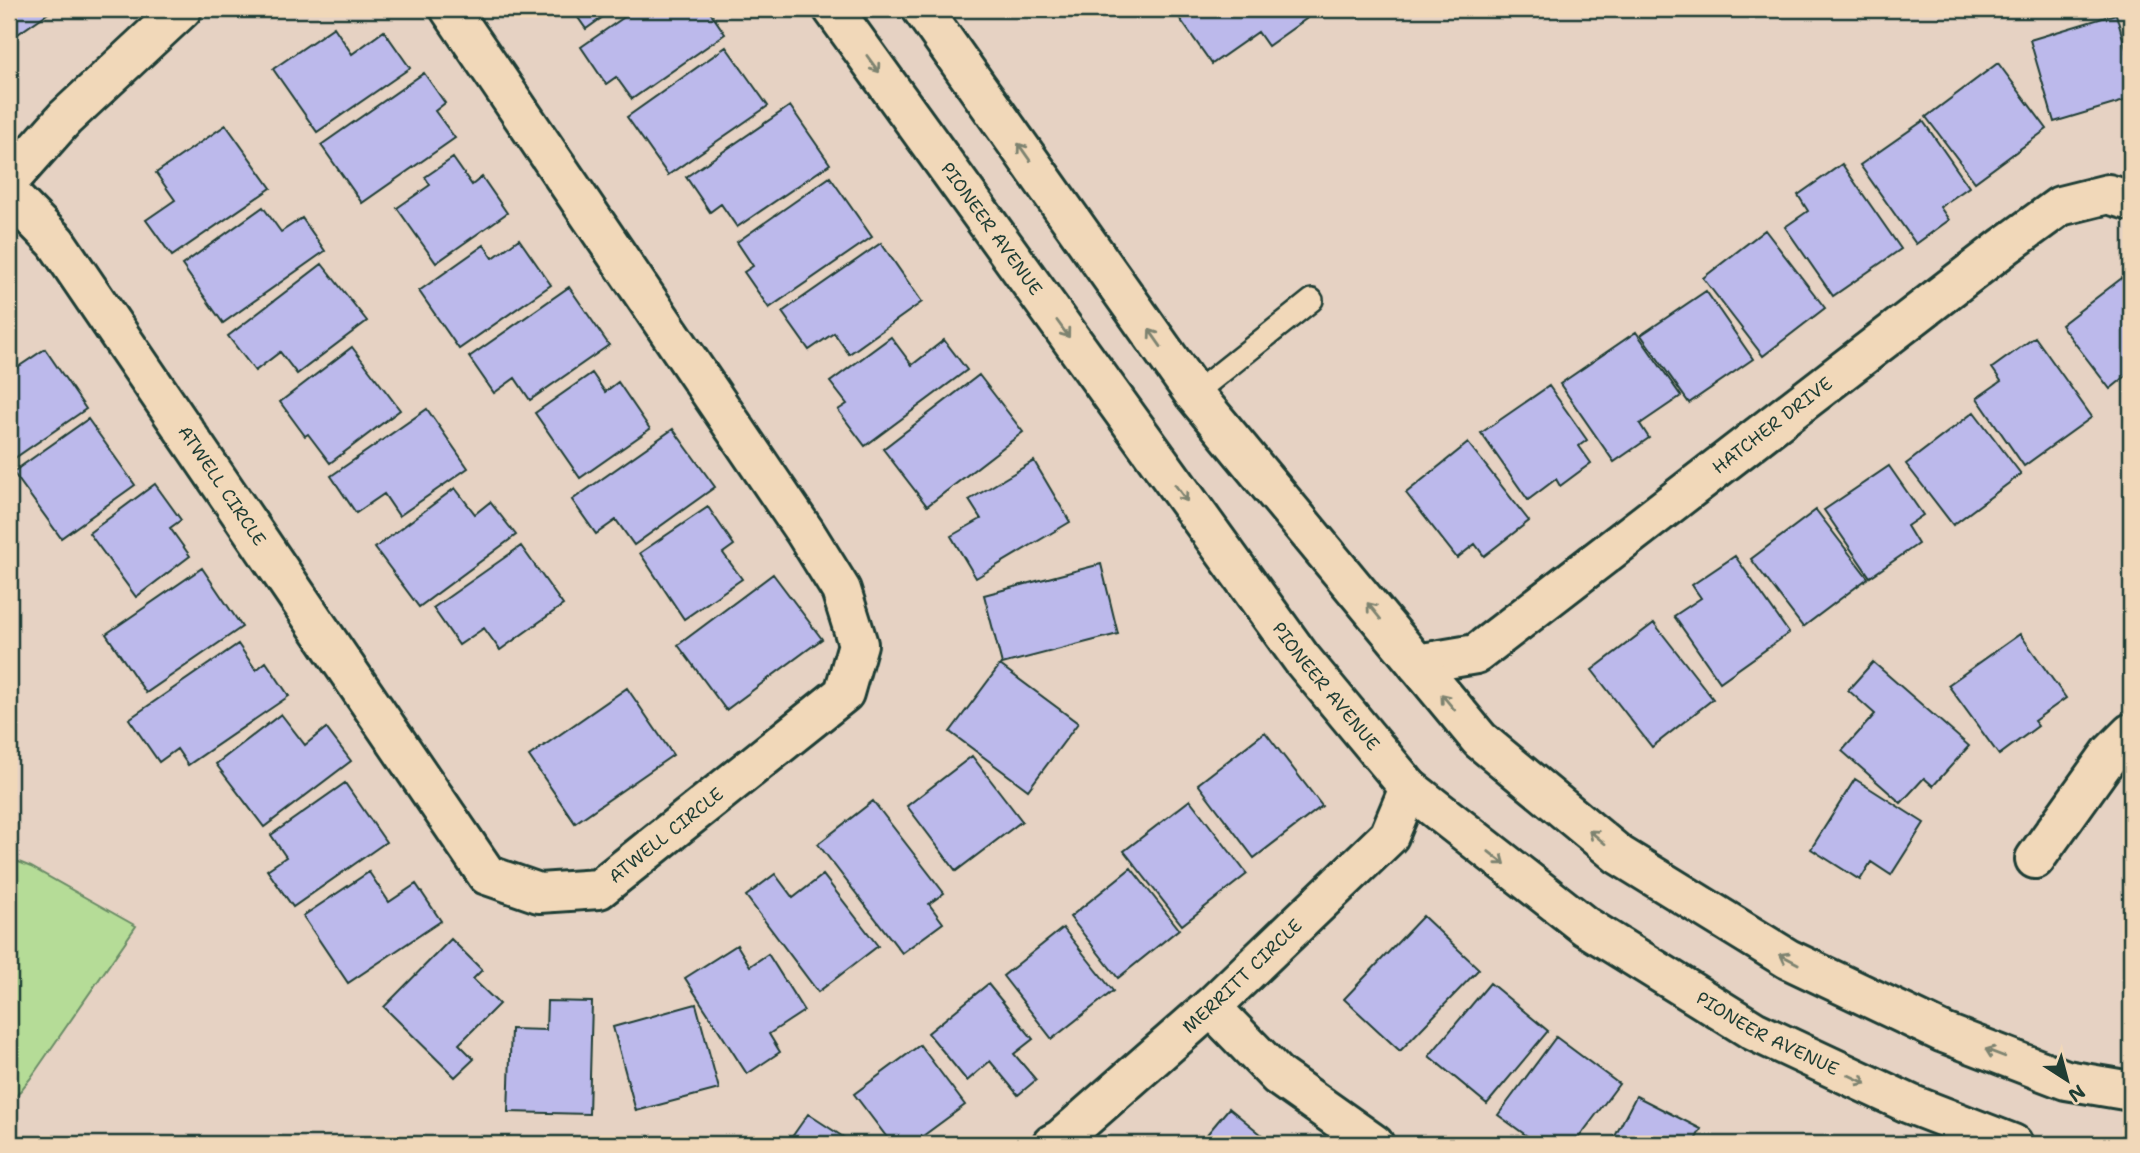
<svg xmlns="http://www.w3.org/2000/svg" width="2140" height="1153" font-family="'Shantell Sans',sans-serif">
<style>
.green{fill:#b5dc97;stroke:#6a8c66;stroke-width:2}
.building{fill:#bcb9eb;stroke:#1f3d34;stroke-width:2}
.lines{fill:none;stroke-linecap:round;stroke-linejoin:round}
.lane-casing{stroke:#1f3d34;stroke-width:26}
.street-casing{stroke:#1f3d34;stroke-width:44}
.secondary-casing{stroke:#1f3d34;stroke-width:44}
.lane{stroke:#f1d8b9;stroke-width:21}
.street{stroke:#f1d8b9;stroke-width:38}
.secondary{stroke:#f1d8b9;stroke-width:38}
.oneway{stroke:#7d8370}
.labels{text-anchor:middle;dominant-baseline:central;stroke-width:6;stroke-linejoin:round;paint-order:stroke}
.street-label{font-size:18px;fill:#1f3d34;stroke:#f1d8b9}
</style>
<rect width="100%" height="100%" fill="#e6d2c3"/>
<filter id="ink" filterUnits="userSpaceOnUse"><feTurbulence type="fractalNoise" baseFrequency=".0143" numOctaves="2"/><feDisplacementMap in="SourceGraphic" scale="14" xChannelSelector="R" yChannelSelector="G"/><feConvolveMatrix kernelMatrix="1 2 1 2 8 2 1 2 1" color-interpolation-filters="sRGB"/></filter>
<g filter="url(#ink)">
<path class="green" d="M 9,858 L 31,867 L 136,926 L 30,1079 L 9,1105 Z"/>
<path class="building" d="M 9,9 L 54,9 L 9,40 Z
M 572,9 L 614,9 L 586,29 Z
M 636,9 L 708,9 L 725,34 L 632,99 L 616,77 L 606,84 L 581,47 Z
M 1173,9 L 1320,9 L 1268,46 L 1258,32 L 1212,64 Z
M 2116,14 L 2131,67 L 2131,99 L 2054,122 L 2030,40 Z
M 334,27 L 352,54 L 384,31 L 410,68 L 317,132 L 273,69 Z
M 726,47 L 768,106 L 668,175 L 627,117 Z
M 1998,63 L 2047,129 L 1975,182 L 1926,117 Z
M 424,73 L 445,103 L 435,111 L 455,138 L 362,203 L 321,145 Z
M 790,106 L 830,164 L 737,227 L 721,204 L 710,212 L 686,177 Z
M 1923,121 L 1969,187 L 1940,207 L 1949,220 L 1916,244 L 1860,165 Z
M 226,125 L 271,188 L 172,256 L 146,220 L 175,200 L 156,173 Z
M 453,158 L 472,185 L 482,177 L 507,213 L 436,263 L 397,208 L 430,185 L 425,177 Z
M 1842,164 L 1901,249 L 1833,296 L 1785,227 L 1808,211 L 1798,195 Z
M 830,177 L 872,237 L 769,308 L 744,272 L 753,266 L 737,242 Z
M 263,207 L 281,232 L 302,218 L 325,251 L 223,323 L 182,265 Z
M 1765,230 L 1825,308 L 1763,356 L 1703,278 Z
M 519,239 L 551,285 L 459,349 L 419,291 L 484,245 L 493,258 Z
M 881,243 L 922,302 L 849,354 L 834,333 L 809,350 L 782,312 Z
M 322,264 L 367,321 L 297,374 L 280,352 L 255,371 L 228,336 Z
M 2131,271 L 2131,372 L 2110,389 L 2061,325 Z
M 569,287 L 609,345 L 530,400 L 515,378 L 494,393 L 469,357 Z
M 1706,291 L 1753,359 L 1689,403 L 1641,335 Z
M 1636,332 L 1681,396 L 1640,424 L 1649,438 L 1614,462 L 1560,384 Z
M 891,337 L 912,365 L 944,340 L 967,370 L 865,446 L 838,410 L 847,404 L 830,382 Z
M 2035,337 L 2092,417 L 2024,466 L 1977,398 L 2001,381 L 1992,368 Z
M 352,347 L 400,410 L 330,463 L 308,434 L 305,436 L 280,402 Z
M 45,349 L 86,409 L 9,462 L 9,373 Z
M 592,373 L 605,392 L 618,382 L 650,429 L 580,478 L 535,413 Z
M 979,375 L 1023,432 L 927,506 L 883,449 Z
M 1549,386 L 1587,440 L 1579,446 L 1591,463 L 1560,486 L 1556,479 L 1528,500 L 1481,433 Z
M 427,409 L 468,468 L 399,516 L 384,494 L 356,513 L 331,476 Z
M 1974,412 L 2021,474 L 1953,525 L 1906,464 Z
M 88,419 L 135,485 L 61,538 L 13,472 Z
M 673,429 L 715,487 L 634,545 L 616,520 L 596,534 L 572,500 Z
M 1468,443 L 1529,521 L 1484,556 L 1475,544 L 1457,558 L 1406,493 Z
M 1034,461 L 1070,522 L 976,578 L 951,536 L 981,519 L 969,500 Z
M 1889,466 L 1923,515 L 1907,526 L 1918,544 L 1870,577 L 1824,510 Z
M 155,484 L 181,520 L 170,528 L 190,556 L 136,597 L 89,533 Z
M 455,488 L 475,514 L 490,502 L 516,535 L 419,607 L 375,548 Z
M 708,507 L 734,545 L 723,553 L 742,579 L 684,619 L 640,553 Z
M 1816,510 L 1868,578 L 1803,627 L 1751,559 Z
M 521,546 L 563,605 L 500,650 L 484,628 L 459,645 L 433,608 Z
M 1735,556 L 1789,633 L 1720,682 L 1674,616 L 1701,598 L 1692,585 Z
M 1101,564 L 1118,634 L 1002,664 L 984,595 Z
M 202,568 L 242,627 L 146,693 L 106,634 Z
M 773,574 L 822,639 L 726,710 L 678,645 Z
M 1654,623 L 1713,699 L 1652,747 L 1592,670 Z
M 2020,634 L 2066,698 L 2034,721 L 2038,726 L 1999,755 L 1948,685 Z
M 238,644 L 256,670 L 266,662 L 289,696 L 188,765 L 177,749 L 159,762 L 129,719 Z
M 1873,662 L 1969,746 L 1933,786 L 1924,778 L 1901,803 L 1842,751 L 1875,714 L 1848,690 Z
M 1000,665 L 1078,723 L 1028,790 L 950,732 Z
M 627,688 L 673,755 L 575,823 L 529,756 Z
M 281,714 L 305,745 L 326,728 L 351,761 L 264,827 L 216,764 Z
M 1265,732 L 1322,806 L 1254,858 L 1198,784 Z
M 972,756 L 1022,821 L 956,871 L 907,806 Z
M 1855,779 L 1924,823 L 1891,875 L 1871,862 L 1860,880 L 1811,849 Z
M 345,783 L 386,842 L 293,907 L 267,870 L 286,857 L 271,835 Z
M 1190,800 L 1247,874 L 1182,925 L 1124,851 Z
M 873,801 L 944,893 L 929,904 L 943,923 L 902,953 L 818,844 Z
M 1131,868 L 1179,929 L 1118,978 L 1070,917 Z
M 369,872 L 389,902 L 416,884 L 441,921 L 348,983 L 303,916 Z
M 775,874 L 793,898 L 823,875 L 878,946 L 818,992 L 746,896 Z
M 1423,916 L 1479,969 L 1400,1051 L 1344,999 Z
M 1063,928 L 1113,991 L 1052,1039 L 1003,976 Z
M 451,939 L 482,970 L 473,979 L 499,1004 L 459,1044 L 474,1059 L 455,1077 L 384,1007 Z
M 737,945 L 750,966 L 768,954 L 804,1011 L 769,1034 L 780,1052 L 747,1074 L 685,978 Z
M 1490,983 L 1548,1031 L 1487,1104 L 1429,1056 Z
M 988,984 L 1033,1039 L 1014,1054 L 1036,1080 L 1018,1095 L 990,1061 L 967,1081 L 928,1033 Z
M 547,1001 L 592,1002 L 589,1114 L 508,1112 L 511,1029 L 546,1030 Z
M 696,1004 L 719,1089 L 636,1111 L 613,1027 Z
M 1556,1037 L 1619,1084 L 1574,1144 L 1538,1144 L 1498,1115 Z
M 920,1045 L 965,1105 L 912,1144 L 892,1144 L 854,1094 Z
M 1636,1096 L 1701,1129 L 1693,1144 L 1611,1144 Z
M 1229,1108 L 1273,1144 L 1199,1144 Z
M 808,1114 L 854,1144 L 787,1144 Z"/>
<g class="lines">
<defs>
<path id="lane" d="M 1194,394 L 1312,300"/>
<g id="street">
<path id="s1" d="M 9,194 L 56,242 L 487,875 L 539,893 L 599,889 L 844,693 L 858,644 L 841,590 L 805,532 L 450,9"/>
<path id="s2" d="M 1417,664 L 1476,654 L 2005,246 L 2060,206 L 2108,194 L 2131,201"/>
<path d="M 2035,859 L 2110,754 L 2131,733"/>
<path d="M 1211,1007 L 1278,1076 L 1374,1144"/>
<path id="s3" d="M 1052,1144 L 1061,1139 L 1211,1007 L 1389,836 L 1409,788"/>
</g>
<g id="secondary">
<path id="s4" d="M 833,9 L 1301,658 L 1409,788 L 1585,926 L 1754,1031 L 1910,1104 L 2013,1144"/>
<path d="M 922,9 L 1194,394 L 1480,740 L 1619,855 L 1788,959 L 1944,1033 L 2066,1080 L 2131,1091"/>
<path d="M 9,181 L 65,118 L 182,9"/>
</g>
</defs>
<use href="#lane" class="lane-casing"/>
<use href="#street" class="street-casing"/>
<use href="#secondary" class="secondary-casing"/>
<use href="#lane" class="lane"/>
<use href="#street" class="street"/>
<use href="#secondary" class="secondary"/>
</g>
<defs><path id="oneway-shaft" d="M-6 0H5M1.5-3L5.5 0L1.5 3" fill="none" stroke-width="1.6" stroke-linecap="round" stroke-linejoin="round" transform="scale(1.75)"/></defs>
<g class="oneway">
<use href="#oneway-shaft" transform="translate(873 64) rotate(54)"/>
<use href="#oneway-shaft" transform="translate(1024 152) rotate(-125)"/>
<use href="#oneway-shaft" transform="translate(1063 329) rotate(54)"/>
<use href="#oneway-shaft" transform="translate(1155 338) rotate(-125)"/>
<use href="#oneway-shaft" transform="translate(1181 493) rotate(54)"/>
<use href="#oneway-shaft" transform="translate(1374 611) rotate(-129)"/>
<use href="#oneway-shaft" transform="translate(1448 702) rotate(-130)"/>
<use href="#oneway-shaft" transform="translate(1597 837) rotate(-140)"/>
<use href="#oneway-shaft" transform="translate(1497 858) rotate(38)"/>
<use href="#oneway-shaft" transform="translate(1789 959) rotate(-152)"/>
<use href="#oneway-shaft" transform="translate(1995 1053) rotate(-159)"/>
<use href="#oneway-shaft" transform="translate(1857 1079) rotate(25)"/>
</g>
</g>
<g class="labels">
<g class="street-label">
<text stroke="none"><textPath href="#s4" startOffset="271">PIONEER AVENUE</textPath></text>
<text stroke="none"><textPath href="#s2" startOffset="434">HATCHER DRIVE</textPath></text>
<text stroke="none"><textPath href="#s1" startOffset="362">ATWELL CIRCLE</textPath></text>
<text stroke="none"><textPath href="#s4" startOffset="838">PIONEER AVENUE</textPath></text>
<text stroke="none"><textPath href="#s1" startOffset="1034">ATWELL CIRCLE</textPath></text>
<text stroke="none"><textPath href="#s3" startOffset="254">MERRITT CIRCLE</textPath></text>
<text stroke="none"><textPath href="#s4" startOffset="1405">PIONEER AVENUE</textPath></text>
</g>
</g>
<rect width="2140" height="1153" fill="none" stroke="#f1d8b9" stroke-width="35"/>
<rect x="18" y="18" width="2105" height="1118" fill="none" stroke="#1f3d34" stroke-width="2.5" filter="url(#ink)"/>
<g transform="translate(2067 1080) rotate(144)" stroke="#f1d8b9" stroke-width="5" paint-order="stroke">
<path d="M0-5L12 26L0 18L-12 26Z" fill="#1f3d34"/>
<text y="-10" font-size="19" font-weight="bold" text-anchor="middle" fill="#1f3d34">N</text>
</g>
</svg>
